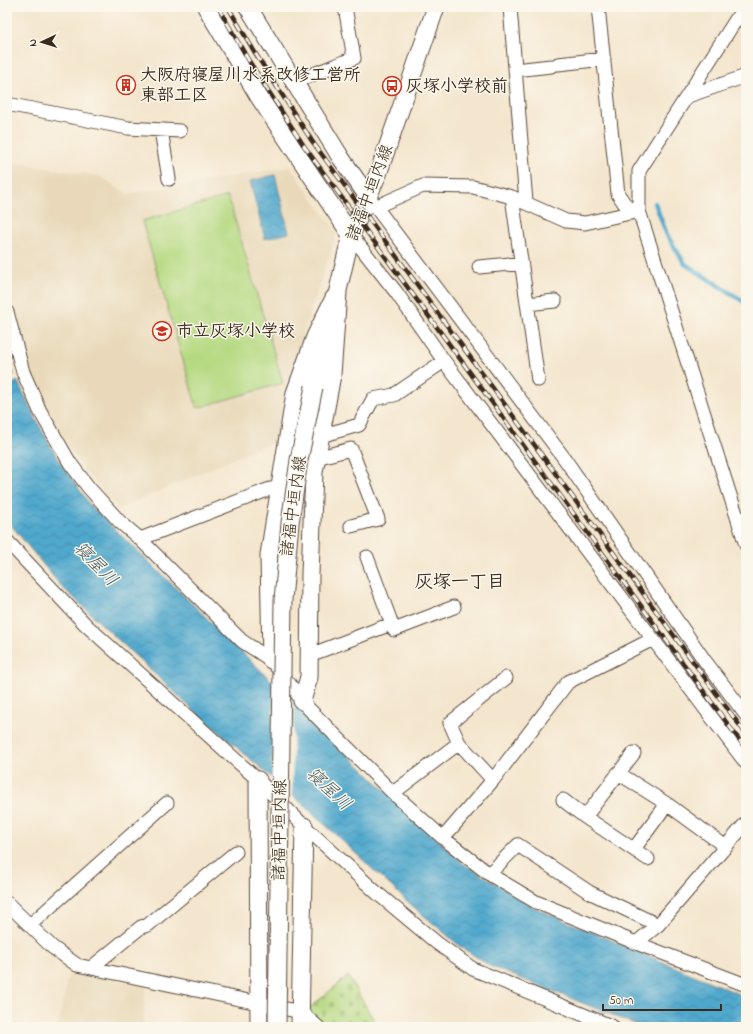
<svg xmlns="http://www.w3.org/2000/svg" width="753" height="1034" font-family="'Indie Flower','Klee One',sans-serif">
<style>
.built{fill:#e9d9ba}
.cemetery{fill:url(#cemetery-stones);stroke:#788250}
.pitch{fill:#b5d981;stroke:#788250}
.water{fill:url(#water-waves);stroke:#466976}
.pier{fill:#f4e6ce}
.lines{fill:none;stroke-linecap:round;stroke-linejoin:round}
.stream{stroke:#50a8cd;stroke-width:4.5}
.minor-casing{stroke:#574638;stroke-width:15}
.tertiary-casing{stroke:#574638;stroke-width:19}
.minor{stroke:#fff;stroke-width:13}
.tertiary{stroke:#fff;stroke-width:17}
.rail-casing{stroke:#3b2a1e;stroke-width:4.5}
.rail{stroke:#fbf7ec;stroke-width:3;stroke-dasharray:9;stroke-linecap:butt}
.tertiary-bridge-casing{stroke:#574638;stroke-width:19;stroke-linecap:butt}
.tertiary-bridge{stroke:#fff;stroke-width:17}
.labels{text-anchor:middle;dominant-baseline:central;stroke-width:3;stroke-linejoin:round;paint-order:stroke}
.poi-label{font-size:17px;font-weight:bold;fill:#3b2a1e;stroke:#fbf7ec;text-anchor:start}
.street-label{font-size:17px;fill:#3b2a1e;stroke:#fbf7ec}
.water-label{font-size:18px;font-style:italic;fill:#435c64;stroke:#fbf7ec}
.neighbourhood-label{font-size:18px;font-weight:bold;fill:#3b2a1e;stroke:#fbf7ec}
</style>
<defs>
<pattern id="cemetery-stones" width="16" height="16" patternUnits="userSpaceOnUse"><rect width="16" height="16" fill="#b5d981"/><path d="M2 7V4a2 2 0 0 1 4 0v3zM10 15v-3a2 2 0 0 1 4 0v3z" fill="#9dba6f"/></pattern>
<pattern id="water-waves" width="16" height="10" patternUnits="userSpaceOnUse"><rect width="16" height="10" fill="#50a8cd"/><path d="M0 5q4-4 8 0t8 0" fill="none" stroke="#4489a6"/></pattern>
</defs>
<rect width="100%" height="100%" fill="#fbf7ec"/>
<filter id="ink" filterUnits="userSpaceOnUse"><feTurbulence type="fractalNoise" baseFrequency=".025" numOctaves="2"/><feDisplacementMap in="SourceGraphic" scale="8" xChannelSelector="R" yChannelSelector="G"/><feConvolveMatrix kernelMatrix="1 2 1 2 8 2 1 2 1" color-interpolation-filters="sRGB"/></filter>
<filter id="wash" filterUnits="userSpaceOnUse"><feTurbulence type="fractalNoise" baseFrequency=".012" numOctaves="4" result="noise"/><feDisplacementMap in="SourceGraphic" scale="16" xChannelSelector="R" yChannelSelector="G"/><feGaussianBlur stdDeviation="0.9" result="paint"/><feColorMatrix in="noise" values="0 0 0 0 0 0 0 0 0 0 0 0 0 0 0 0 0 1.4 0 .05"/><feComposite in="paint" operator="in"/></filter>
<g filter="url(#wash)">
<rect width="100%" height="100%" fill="#f4e6ce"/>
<path class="built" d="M 7,162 L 99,176 L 127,194 L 290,167 L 336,231 L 336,235 L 287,382 L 277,440 L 118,509 L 85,471 L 69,449 L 44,403 L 29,370 L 7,282 Z
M 69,973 L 146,985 L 143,1027 L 58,1027 Z"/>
<path class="cemetery" d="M 348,976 L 378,1027 L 326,1027 L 307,1010 Z"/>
<path class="pitch" d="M 228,196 L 283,383 L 197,408 L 142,221 Z"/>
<path class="water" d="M 275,175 L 289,233 L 265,239 L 250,181 Z
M 7,355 L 9,364 L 40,427 L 60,462 L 91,506 L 372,778 L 464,864 L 535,908 L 746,997 L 746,1027 L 642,1027 L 490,966 L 461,947 L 409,903 L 304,805 L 191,708 L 60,585 L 7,520 Z"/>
<path class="pier" d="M 16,374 L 19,380 L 7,385 L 7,378 Z
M 274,680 L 294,700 L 292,797 L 272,780 Z"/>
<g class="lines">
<path class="stream" d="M 655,203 L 667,235 L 685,264 L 746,303"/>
</g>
</g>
<g filter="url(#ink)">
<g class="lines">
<defs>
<path id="minor" d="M 510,7 L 526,202
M 598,7 L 618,194 L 631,213
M 744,7 L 639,171 L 639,211 L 746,545
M 558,64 L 604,59
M 515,70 L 551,66
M 294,82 L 354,58 L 345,7
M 688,96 L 746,76
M 7,104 L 128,128 L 180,131
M 161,130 L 169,179
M 512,197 L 538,380
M 369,198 L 564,458 L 705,661 L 746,715
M 375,207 L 423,186 L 473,187 L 512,197 L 566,221 L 585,223 L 639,211
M 351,235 L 396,292 L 444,361 L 746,763
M 479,267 L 521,263
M 527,304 L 555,301
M 7,312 L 23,372 L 40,411 L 70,463 L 89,488 L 120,522 L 140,539 L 242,641 L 271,660 L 308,708 L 393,793 L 443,838 L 489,874 L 536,902 L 636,943 L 746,985
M 320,436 L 359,425 L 373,399 L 394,395 L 444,361
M 316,458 L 351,449 L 378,519 L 351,526
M 140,539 L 270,489 L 280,487
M 7,541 L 86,625 L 258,780 L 304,826 L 377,893 L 437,943 L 473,969 L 613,1027
M 367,557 L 394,630 L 454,607
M 310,655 L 391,624
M 618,773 L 667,804 L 726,847
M 493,780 L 459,743 L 450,723 L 506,678
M 393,793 L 459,743
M 563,800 L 585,817 L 648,859
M 585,817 L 634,753
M 443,838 L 493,780 L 568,682 L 653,639
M 634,849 L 667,804
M 489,874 L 518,845 L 589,892 L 658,925
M 7,903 L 52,947 L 77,965 L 301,1012 L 318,1027
M 30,925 L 167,803
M 636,943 L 658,925 L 746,823
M 92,967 L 141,927 L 148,925 L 236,852"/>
<path id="tertiary" d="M 206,7 L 259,97 L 351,235
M 248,7 L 341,158 L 369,198
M 335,303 L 351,235 L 378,174 L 436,7
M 314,387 L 327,331
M 271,660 L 269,555 L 295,393 L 315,337 L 334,298
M 302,701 L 309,677 L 310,574 L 314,472 L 332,375 L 338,292
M 258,780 L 259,1027
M 300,1027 L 304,826"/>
</defs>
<use href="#minor" class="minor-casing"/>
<use href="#tertiary" class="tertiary-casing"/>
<use href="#minor" class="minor"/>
<use href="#tertiary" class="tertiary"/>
<defs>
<path id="rail" d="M 218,7 L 249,61 L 304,146 L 746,749
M 228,7 L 257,56 L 312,141 L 746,734"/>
</defs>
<use href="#rail" class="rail-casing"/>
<use href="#rail" class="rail"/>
<defs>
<path id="tertiary-bridge" d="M 277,1027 L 283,600 L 290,523 L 299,460 L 314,387"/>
</defs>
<use href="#tertiary-bridge" class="tertiary-bridge-casing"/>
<use href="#tertiary-bridge" class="tertiary-bridge"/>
</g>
</g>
<defs>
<symbol id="building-ring" viewBox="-11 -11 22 22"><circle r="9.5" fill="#fbf7ec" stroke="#c8321e" stroke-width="1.5"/><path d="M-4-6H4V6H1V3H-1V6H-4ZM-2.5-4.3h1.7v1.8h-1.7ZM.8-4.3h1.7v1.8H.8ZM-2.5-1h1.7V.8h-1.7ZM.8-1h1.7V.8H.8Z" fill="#c8321e"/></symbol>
<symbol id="bus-ring" viewBox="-11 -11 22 22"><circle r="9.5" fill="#fbf7ec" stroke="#c8321e" stroke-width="1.5"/><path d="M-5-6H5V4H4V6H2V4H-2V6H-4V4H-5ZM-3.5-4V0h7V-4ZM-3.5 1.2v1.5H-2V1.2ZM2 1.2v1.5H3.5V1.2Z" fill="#c8321e"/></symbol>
<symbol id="school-ring" viewBox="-11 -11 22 22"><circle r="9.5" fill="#fbf7ec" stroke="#c8321e" stroke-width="1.5"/><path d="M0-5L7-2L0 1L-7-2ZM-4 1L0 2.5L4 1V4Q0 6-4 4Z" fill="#c8321e"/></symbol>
</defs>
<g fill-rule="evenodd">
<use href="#building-ring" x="115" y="74" width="22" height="22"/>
<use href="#bus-ring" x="381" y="75" width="22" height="22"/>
<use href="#school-ring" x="151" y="320" width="22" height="22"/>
</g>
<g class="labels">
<g class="poi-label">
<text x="140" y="75">大阪府寝屋川水系改修工営所<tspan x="140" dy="20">東部工区</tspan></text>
<text x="406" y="86">灰塚小学校前</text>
<text x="176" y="331">市立灰塚小学校</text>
</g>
<g class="street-label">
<text transform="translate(370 193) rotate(-69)">諸福中垣内線</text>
<text transform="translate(294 506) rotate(-82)">諸福中垣内線</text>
<text transform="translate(280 830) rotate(-89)">諸福中垣内線</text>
</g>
<g class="water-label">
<text transform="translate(95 565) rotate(46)">寝屋川</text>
<text transform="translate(328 790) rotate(43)">寝屋川</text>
</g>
<g class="neighbourhood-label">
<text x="460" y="583">灰塚一丁目</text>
</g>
</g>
<rect width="753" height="1034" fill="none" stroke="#fbf7ec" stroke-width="24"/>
<g transform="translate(42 42) rotate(266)" stroke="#fbf7ec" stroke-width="3" paint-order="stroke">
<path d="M0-3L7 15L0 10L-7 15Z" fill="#3b2a1e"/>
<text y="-6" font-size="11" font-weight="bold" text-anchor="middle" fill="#3b2a1e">N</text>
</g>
<path d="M603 1004v6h118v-6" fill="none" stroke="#3b2a1e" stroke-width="2"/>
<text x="609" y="1004" font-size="12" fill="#3b2a1e" stroke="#fbf7ec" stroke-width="3" paint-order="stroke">50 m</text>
</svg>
